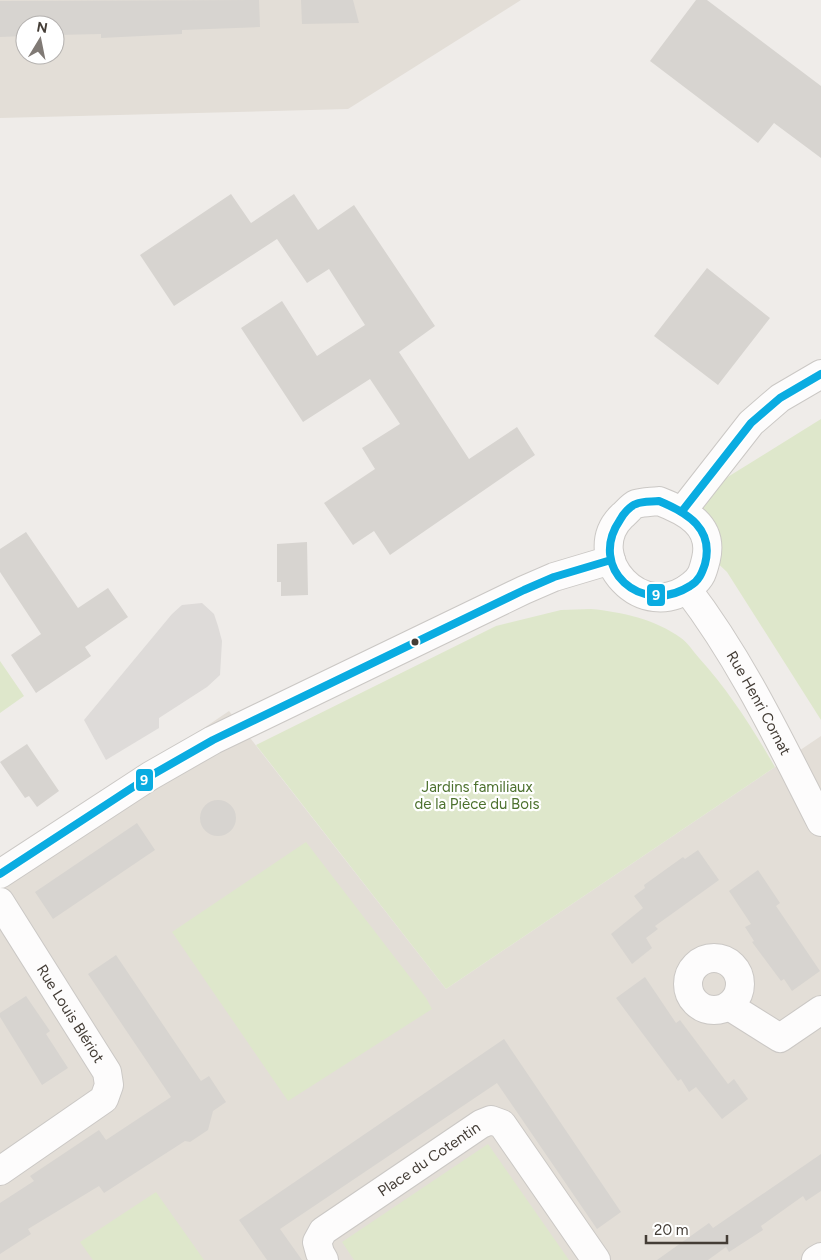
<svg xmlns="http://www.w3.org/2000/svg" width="821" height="1260" font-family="Figtree,sans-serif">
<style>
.residential{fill:#e3ded7;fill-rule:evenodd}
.green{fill:#dee7cb}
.parking{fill:#dedbd9}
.building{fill:#d7d4d0}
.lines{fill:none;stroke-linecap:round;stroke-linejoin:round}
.minor-casing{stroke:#cbc8c5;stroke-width:30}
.minor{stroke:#fdfcfc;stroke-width:28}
.bus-1-casing{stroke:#fff;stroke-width:11}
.bus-1{stroke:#0aace1;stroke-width:8}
.bus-dot{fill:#443d36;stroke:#fff;stroke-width:2}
.labels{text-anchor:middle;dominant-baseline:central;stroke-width:4.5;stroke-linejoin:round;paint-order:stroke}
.street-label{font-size:15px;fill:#443d36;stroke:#fff}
.park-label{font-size:15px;fill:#4d712e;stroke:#fff}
.line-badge{stroke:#fff;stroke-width:2}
.badge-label{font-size:14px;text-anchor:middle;font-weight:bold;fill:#fff}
</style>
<rect width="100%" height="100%" fill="#efece9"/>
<path class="residential" d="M 0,0 L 521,0 L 348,109 L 0,118 ZM 25,25 L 55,25 L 55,55 L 25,55 Z
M 229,711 L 446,989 L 821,736 L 821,1260 L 0,1260 L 0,866 Z"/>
<path class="green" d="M 821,419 L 821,720 L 727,572 L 710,556 L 694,506 L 718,483 Z
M 591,609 C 622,612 655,619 681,638 C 688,643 693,651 699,658 C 729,691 753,729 775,767 L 446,989 L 256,745 L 496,626 L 561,610 Z
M 0,661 L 24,696 L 0,713 Z
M 306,842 L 426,998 L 432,1009 L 288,1101 L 172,932 Z
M 488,1144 L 569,1260 L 354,1260 L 342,1242 Z
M 156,1192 L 204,1260 L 93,1260 L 80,1242 Z"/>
<path class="parking" d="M 202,603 L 214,614 L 218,626 L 222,641 L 220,675 L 207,687 L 159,718 L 159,728 L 106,760 L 84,720 L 172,614 L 182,605 Z"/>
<path class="building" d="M 259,0 L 260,27 L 182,30 L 182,34 L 101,38 L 101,34 L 57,35 L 55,25 L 25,25 L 25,36 L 0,37 L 0,1 Z
M 301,0 L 353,0 L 359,23 L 302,24 Z
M 696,0 L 707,0 L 821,86 L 821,158 L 774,123 L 758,143 L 650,61 Z
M 231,194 L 251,223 L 294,194 L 318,230 L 354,205 L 435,326 L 399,352 L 469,459 L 517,427 L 535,455 L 390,555 L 374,531 L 353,545 L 324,503 L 375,469 L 362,448 L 400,424 L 370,379 L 303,422 L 241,328 L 282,301 L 317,356 L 365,325 L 329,269 L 307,283 L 277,239 L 174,306 L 140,255 Z
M 707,268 L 770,318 L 718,385 L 654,336 Z
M 26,532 L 78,608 L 108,588 L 128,617 L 85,647 L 91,656 L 36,693 L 11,655 L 41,634 L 0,572 L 0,549 Z
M 307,542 L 308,595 L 281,596 L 281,582 L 277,582 L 277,544 Z
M 27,744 L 59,791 L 37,807 L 29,796 L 25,798 L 0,762 Z
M200 818a18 18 0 1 1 36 0a18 18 0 1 1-36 0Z
M 137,823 L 155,850 L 53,919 L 35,892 Z
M 698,850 L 719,880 L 655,926 L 658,929 L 646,938 L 652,948 L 632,964 L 611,934 L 643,908 L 634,896 L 645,888 L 644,885 L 683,857 L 685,859 Z
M 758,870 L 780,903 L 776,906 L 820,971 L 792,991 L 784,979 L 781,981 L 752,942 L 754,941 L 745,927 L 751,924 L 729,891 Z
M 116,955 L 201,1081 L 209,1076 L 226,1102 L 213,1111 L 208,1130 L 190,1142 L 185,1141 L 104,1193 L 99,1186 L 28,1229 L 31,1234 L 0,1254 L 0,1203 L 34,1181 L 30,1176 L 99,1130 L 106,1140 L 171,1097 L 88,974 Z
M 645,977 L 676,1023 L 680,1020 L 728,1084 L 734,1079 L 748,1099 L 722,1119 L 696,1087 L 689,1092 L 681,1079 L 678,1081 L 616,998 Z
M 26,996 L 50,1031 L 46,1034 L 68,1068 L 42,1085 L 0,1017 L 0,1013 Z
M 504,1039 L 621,1212 L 597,1229 L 497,1083 L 280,1229 L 302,1260 L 267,1260 L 239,1220 Z
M 821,1154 L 821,1191 L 806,1201 L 803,1196 L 761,1226 L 763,1230 L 729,1252 L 726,1247 L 708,1260 L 657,1260 L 709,1223 L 713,1228 Z"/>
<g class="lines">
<defs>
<g id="minor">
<path d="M 659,501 C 685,511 714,525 706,559 C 703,571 702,577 692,585 C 643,626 581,556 622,516 C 626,513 631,506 636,504 C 643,502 652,502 659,501 Z"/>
<path d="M 683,510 L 751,423 L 780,398 L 821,374"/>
<path id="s1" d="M 687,589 C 742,661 780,742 821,822"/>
<path d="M 0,874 L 150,776 L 213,740 L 524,590 L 554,577 L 611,560"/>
<path id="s2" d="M 0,902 L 107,1072 L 109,1085 L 104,1099 L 0,1171"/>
<circle cx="714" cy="984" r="26"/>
<path d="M 729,1006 L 780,1038 L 821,1010"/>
<path id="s3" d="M 324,1260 L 320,1253 L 317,1242 L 323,1231 L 481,1124 L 491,1120 L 502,1124 L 596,1260"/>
<path d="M 816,1260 L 821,1257"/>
</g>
</defs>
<use href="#minor" class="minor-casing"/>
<use href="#minor" class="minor"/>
<defs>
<path id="bus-1" d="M 659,501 C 688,513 714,529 705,564 C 702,573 699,581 690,586 C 641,617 587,568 620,520 C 623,514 630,506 636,504 C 643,501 652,502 659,501 Z
M 683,510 L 751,423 L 780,398 L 821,374
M 0,874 L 150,776 L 213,740 L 524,590 L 554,577 L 611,560"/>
</defs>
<use href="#bus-1" class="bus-1-casing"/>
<use href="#bus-1" class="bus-1"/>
</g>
<circle class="bus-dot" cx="415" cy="642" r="4.5"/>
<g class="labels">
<g class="street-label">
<text stroke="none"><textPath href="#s1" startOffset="135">Rue Henri Cornat</textPath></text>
<text stroke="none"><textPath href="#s2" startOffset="132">Rue Louis Blériot</textPath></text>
<text stroke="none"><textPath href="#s3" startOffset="160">Place du Cotentin</textPath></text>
</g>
<g class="park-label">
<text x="477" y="787">Jardins familiaux<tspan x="477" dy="17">de la Pièce du Bois</tspan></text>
</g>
</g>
<g class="line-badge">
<rect x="646" y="583" width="20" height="24" rx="5" fill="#0aace1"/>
<rect x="135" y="768" width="19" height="24" rx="5" fill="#0aace1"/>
</g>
<g class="badge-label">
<text x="656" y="600">9</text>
<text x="144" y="785">9</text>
</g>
<g transform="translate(40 40) rotate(10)"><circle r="24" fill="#ffffff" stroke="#b4b1af"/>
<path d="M0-4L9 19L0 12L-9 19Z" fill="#807a75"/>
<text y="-8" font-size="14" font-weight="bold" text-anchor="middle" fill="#443d36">N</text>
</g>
<path d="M646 1235v8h81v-8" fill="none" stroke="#443d36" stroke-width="2.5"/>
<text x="654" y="1235" font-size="15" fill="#443d36" stroke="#ffffff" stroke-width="4" paint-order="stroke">20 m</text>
</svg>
